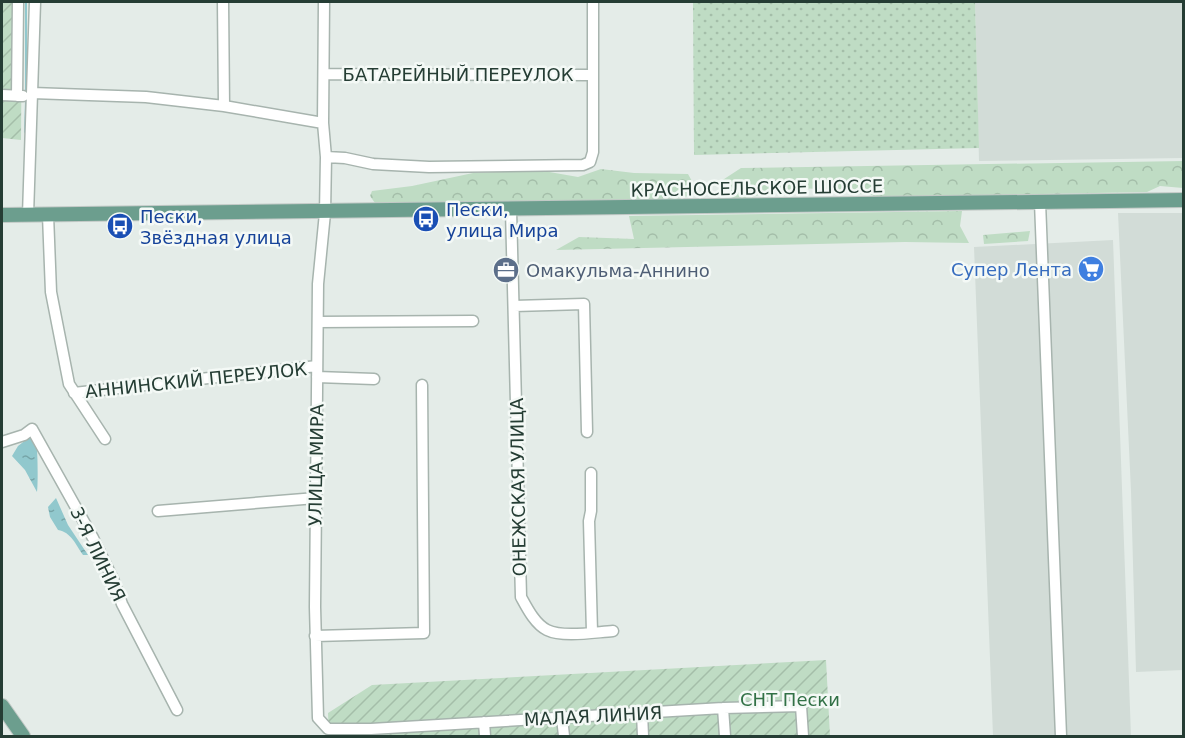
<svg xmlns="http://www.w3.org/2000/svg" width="1185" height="738" font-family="'DejaVu Sans',sans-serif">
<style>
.built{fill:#d2dcd7}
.grass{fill:url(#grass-dots)}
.forest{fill:url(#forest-crowns)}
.garden{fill:url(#garden-furrows)}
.water{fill:url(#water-ripples)}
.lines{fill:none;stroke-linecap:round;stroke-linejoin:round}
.stream{stroke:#91c8cd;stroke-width:2}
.minor-casing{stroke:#a7b4ae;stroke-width:13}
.major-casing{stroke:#c2c9c6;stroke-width:16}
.minor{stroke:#fff;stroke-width:10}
.major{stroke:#6c9e8e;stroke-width:14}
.labels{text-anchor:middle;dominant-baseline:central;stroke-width:5;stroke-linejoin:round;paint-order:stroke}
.street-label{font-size:18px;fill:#253d34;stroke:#f4f9f6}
.transit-label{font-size:18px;fill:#164399;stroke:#f4f9f6;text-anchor:start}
.shop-label{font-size:18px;fill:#366cbe;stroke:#f4f9f6;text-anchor:end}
.service-label{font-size:18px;fill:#4e5e75;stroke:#f4f9f6;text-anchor:start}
.park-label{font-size:18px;fill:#327146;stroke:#f4f9f6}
</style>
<defs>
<pattern id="grass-dots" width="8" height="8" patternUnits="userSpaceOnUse" patternTransform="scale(1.5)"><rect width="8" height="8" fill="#bfdcc4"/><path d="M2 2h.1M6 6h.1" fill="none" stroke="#a4bea9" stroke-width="1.8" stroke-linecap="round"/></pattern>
<pattern id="forest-crowns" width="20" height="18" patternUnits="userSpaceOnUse" patternTransform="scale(1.5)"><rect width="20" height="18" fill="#bfdcc4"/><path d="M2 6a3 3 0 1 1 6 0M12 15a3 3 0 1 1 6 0" fill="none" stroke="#a4bea9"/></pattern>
<pattern id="garden-furrows" width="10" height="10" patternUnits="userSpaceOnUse" patternTransform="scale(1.5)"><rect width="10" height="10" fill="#bfdcc4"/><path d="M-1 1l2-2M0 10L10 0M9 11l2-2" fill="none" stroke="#a4bea9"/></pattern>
<pattern id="water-ripples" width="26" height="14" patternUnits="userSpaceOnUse" patternTransform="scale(1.5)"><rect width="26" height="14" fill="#91c8cd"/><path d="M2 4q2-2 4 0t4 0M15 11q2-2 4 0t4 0" fill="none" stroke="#76a4a7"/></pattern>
</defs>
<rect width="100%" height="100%" fill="#e4ece8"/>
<path class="built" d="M 975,2 L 1182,2 L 1183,158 L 979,161 Z
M 1118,213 L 1183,213 L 1183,670 L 1136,672 L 1131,491 Z
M 1113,240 L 1131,736 L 993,736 L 974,247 Z"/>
<path class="grass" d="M 693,2 L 975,2 L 979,148 L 694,155 Z"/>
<path class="forest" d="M 1184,161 L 1183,188 L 1160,186 L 1147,192 L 884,197 L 835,190 L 801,188 L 767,192 L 742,201 L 729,197 L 718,183 L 741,168 Z
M 601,169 L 634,173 L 688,174 L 693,183 L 691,195 L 672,200 L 375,203 L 370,196 L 372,191 L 412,186 L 473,173 L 538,170 L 578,177 Z
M 962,211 L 960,226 L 969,243 L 905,242 L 556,250 L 579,237 L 634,239 L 629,216 Z
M 1030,231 L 1028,241 L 984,244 L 983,235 Z"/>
<path class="garden" d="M 2,2 L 22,2 L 21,140 L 2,138 Z
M 826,660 L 830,736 L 329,736 L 328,713 L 372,685 Z"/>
<path class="water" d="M 31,436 C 33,438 35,441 36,444 C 38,448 38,487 37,492 L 25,470 L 12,456 L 18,446 Z
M 56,498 L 68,525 L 88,555 L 83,555 C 76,545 71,532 58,530 L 50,517 L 48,507 Z"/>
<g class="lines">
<path class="stream" d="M 26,93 L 26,2
M 25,132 L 26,101"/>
<defs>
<path id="minor" d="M 223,2 L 224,106
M 324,2 L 323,123 L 326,157 L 325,213 L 318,284 L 315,607 L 318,718 L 328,729 L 371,729 L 723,708 L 801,706 L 803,736
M 324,74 L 593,75
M 32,93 L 146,97 L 224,106 L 323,123
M 2,95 L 23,96
M 17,96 L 18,2
M 326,157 L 345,158 L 373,164 L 429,167 L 583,165 L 590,162 L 593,152 L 593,2
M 1040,202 L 1061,736
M 511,210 L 521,597 C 527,608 535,624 547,630 C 563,638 596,632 613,631
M 28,215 L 35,2
M 48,215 L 51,292 L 69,384 L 105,439
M 514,306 L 584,304 L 587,432
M 318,322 L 473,321
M 317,377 L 374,379
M 74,393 L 317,366
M 2,442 L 24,435 L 32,429 L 93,538 L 113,579 L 122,604 L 177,710
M 591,473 L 591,511 L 589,521 L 592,632
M 158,511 L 316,498
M 315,636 L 424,633 L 422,385
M 723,708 L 725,736
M 642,713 L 643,736
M 562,718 L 564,736
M 484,722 L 485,736"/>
<path id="major" d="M 2,215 L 1184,200
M 2,706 L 23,736"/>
</defs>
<use href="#minor" class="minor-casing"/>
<use href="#major" class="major-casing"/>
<use href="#minor" class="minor"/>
<use href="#major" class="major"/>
</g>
<defs>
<symbol id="bus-disc" viewBox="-11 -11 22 22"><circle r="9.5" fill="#1a4fb4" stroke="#f4f9f6"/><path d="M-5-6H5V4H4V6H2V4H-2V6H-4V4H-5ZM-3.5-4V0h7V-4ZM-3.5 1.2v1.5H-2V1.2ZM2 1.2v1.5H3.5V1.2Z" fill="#fff"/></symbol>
<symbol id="supermarket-disc" viewBox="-11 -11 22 22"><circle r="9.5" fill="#3f7fe0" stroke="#f4f9f6"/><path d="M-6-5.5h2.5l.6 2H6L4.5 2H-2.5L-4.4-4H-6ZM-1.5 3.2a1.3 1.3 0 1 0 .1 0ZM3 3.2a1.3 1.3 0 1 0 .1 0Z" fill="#fff"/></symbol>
<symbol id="office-disc" viewBox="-11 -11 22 22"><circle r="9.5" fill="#5c6f8a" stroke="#f4f9f6"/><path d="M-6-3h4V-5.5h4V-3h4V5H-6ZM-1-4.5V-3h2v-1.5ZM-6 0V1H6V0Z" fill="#fff"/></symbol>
</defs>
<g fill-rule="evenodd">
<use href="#bus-disc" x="411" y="204" width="30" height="30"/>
<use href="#bus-disc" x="105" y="211" width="30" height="30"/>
<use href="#supermarket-disc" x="1076" y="254" width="30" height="30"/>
<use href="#office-disc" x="491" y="255" width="30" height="30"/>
</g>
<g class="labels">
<g class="street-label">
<text x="458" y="74">БАТАРЕЙНЫЙ ПЕРЕУЛОК</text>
<text transform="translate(757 188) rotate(-1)">КРАСНОСЕЛЬСКОЕ ШОССЕ</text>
<text transform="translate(196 380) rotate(-6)">АННИНСКИЙ ПЕРЕУЛОК</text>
<text transform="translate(316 465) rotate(-89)">УЛИЦА МИРА</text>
<text transform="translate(518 487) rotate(-91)">ОНЕЖСКАЯ УЛИЦА</text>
<text transform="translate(98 554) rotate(64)">3-Я ЛИНИЯ</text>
<text transform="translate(593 716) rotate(-3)">МАЛАЯ ЛИНИЯ</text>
</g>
<g class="transit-label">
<text x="446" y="209">Пески,<tspan x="446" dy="21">улица Мира</tspan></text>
<text x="140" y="216">Пески,<tspan x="140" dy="21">Звёздная улица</tspan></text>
</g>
<g class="shop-label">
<text x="1072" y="269">Супер Лента</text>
</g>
<g class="service-label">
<text x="526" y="270">Омакульма-Аннино</text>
</g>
<g class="park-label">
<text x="790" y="699">СНТ Пески</text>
</g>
</g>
<rect width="1185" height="738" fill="none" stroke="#253d34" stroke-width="6"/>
</svg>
